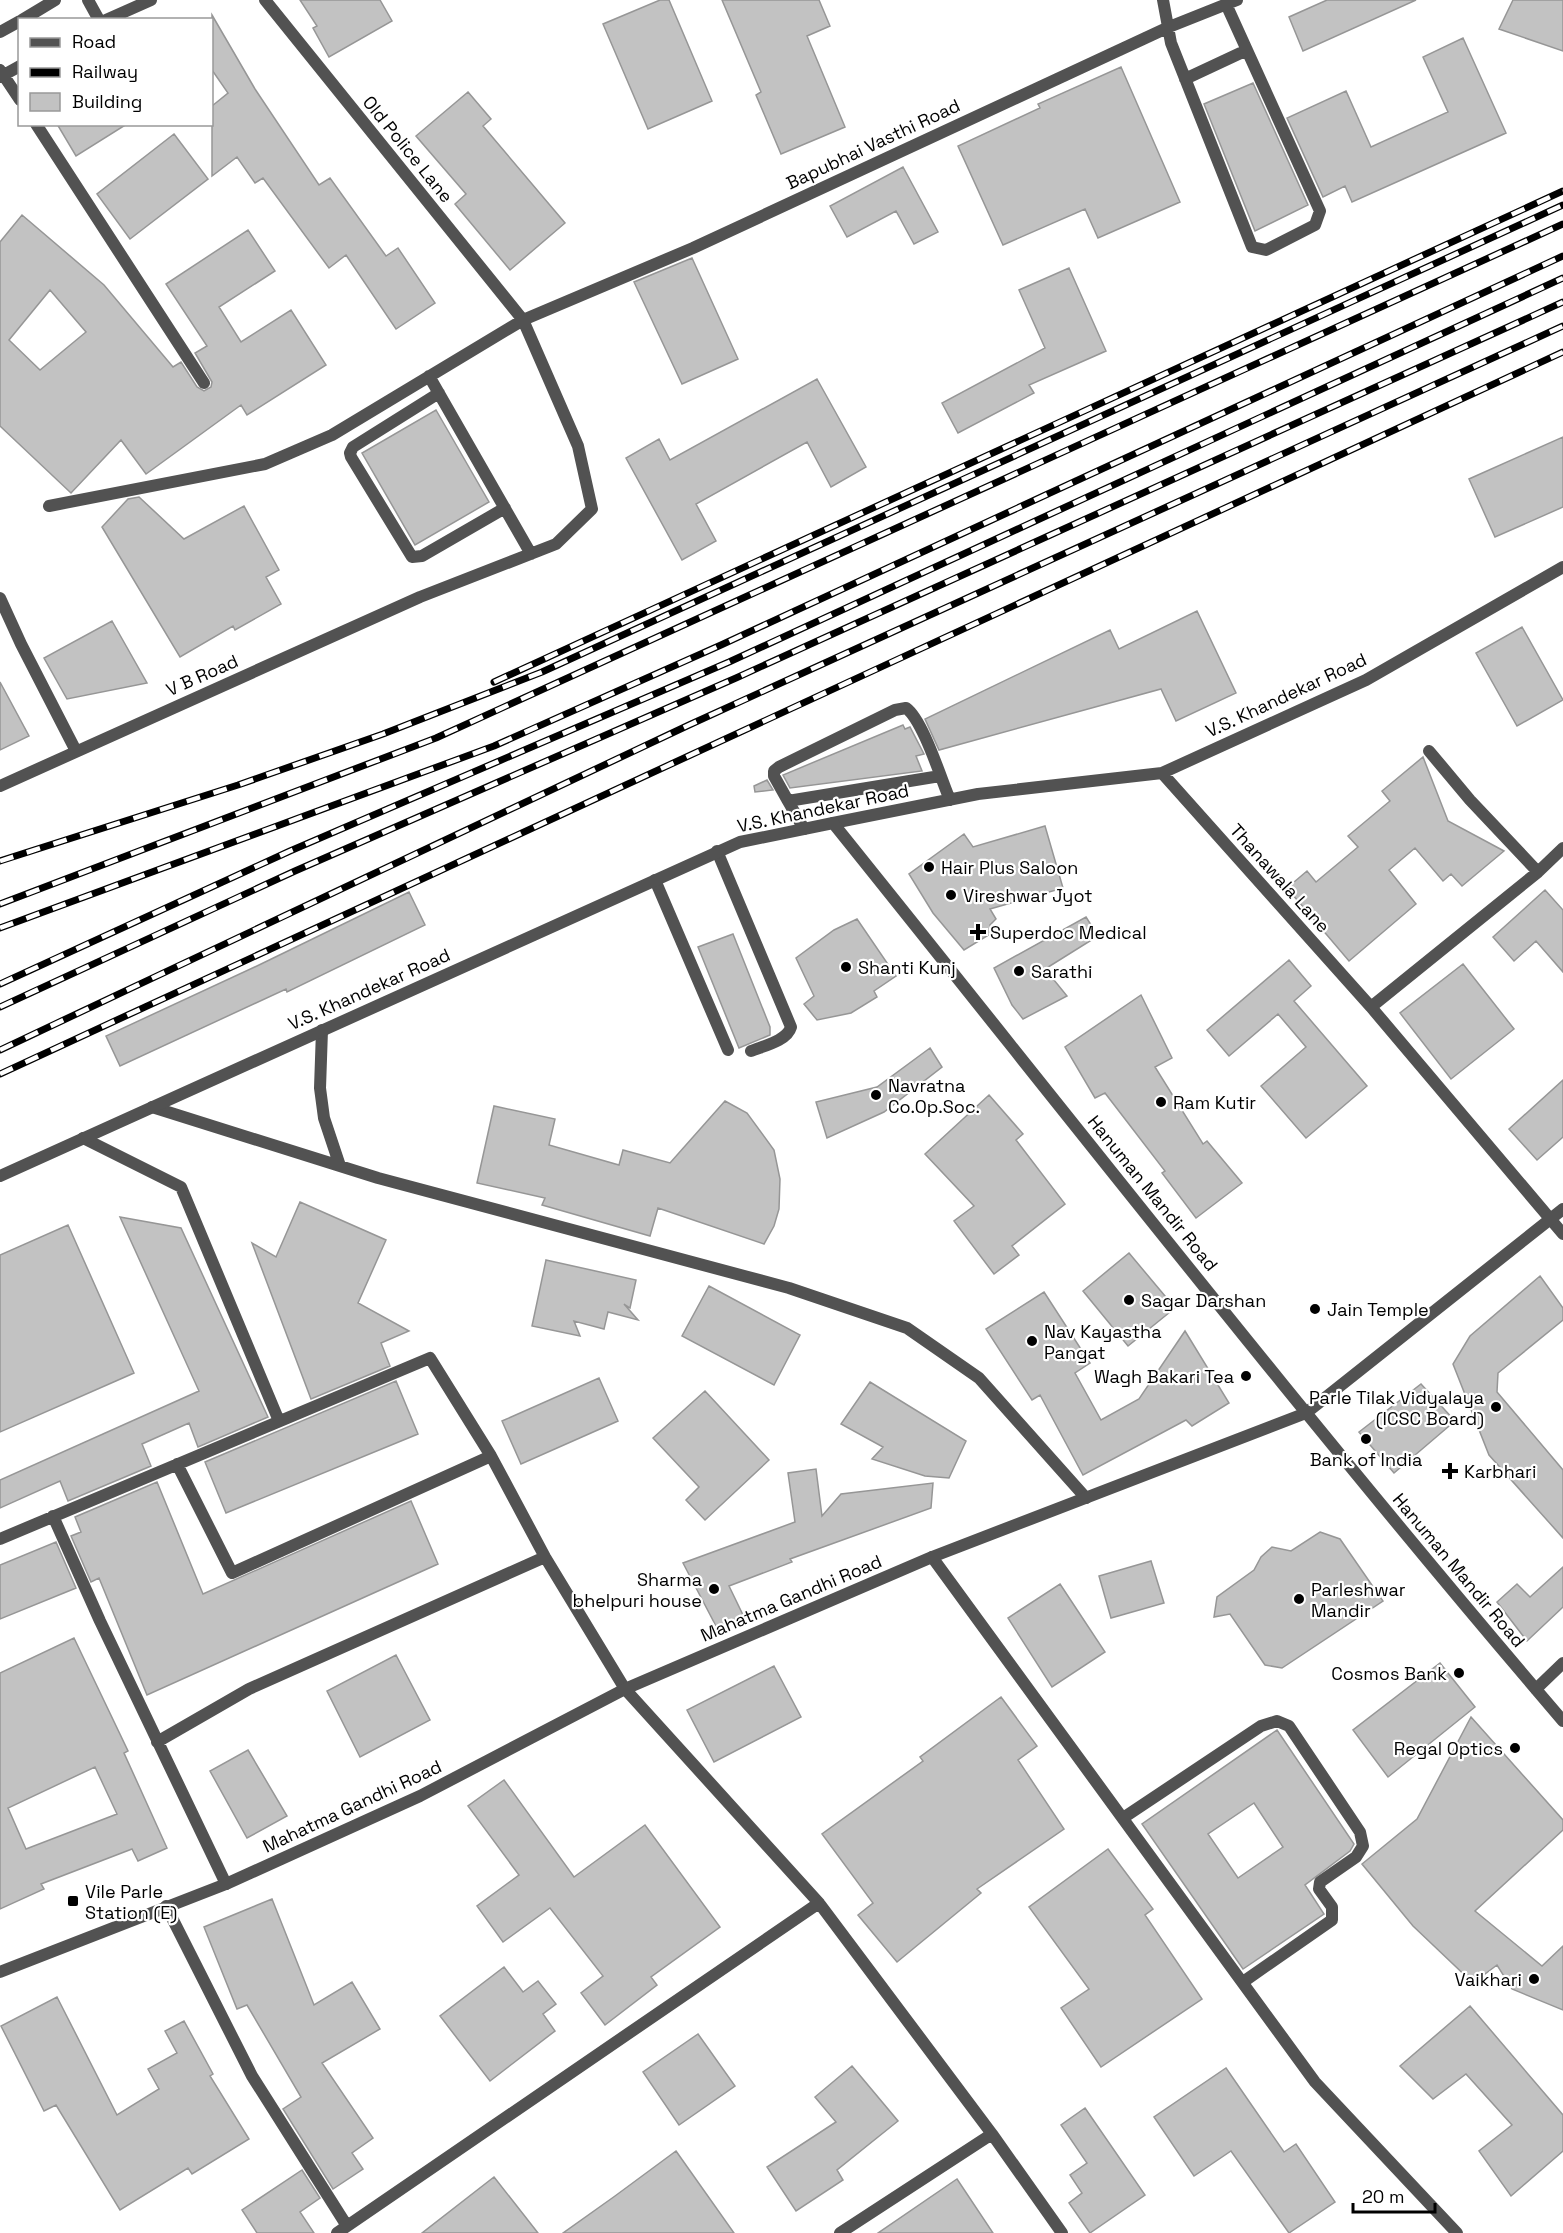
<svg xmlns="http://www.w3.org/2000/svg" width="1563" height="2233" font-family="'Space Grotesk',sans-serif">
<style>
.building{fill:#c2c2c2;stroke:#969696;stroke-width:1.5;fill-rule:evenodd}
.lines{fill:none;stroke-linecap:round;stroke-linejoin:round}
.minor{stroke:#525252;stroke-width:12}
.tertiary{stroke:#525252;stroke-width:12}
.rail-casing{stroke:#000;stroke-width:7}
.rail{stroke:#fff;stroke-width:4.5;stroke-dasharray:14;stroke-linecap:butt}
.poi-dot{fill:#000;stroke:#fff;stroke-width:2}
.labels{text-anchor:middle;dominant-baseline:central;stroke-width:4.5;stroke-linejoin:round;paint-order:stroke}
.street-label{font-size:18px;fill:#000;stroke:#fff}
.poi-label{font-size:18px;fill:#000;stroke:#fff;text-anchor:start}
</style>
<rect width="100%" height="100%" fill="#fff"/>
<path class="building" d="M 300,0 L 380,0 L 392,21 L 329,57 L 313,28 L 317,26 Z
M 660,0 L 669,0 L 712,101 L 648,129 L 603,24 Z
M 722,0 L 819,0 L 830,26 L 807,36 L 845,127 L 781,154 L 756,95 L 761,92 Z
M 1327,0 L 1416,0 L 1303,51 L 1289,17 Z
M 1513,0 L 1563,0 L 1563,51 L 1499,29 Z
M 212,15 L 255,89 L 319,185 L 330,178 L 386,256 L 398,248 L 435,303 L 396,329 L 346,255 L 329,268 L 263,178 L 255,183 L 237,157 L 212,176 L 212,106 L 228,93 L 212,70 Z
M 1463,38 L 1506,133 L 1352,202 L 1345,186 L 1323,197 L 1287,118 L 1346,91 L 1371,147 L 1448,112 L 1423,57 Z
M 1121,67 L 1180,202 L 1098,238 L 1085,209 L 1003,245 L 958,146 L 1040,108 L 1038,104 Z
M 1253,83 L 1308,205 L 1255,231 L 1204,104 Z
M 468,92 L 491,119 L 483,126 L 565,223 L 510,270 L 455,204 L 466,194 L 416,136 Z
M 57,124 L 127,124 L 76,156 Z
M 174,134 L 208,179 L 130,239 L 97,194 Z
M 903,167 L 938,232 L 914,244 L 896,211 L 847,237 L 830,206 Z
M 22,215 L 104,285 L 173,367 L 181,362 L 197,387 L 204,391 L 211,387 L 212,382 L 195,353 L 207,346 L 166,284 L 248,230 L 275,271 L 219,307 L 241,342 L 291,310 L 326,365 L 247,415 L 241,405 L 146,474 L 121,440 L 71,493 L 0,426 L 0,242 ZM 50,290 L 86,332 L 40,370 L 9,340 Z
M 692,258 L 738,359 L 682,384 L 634,282 Z
M 1069,268 L 1106,351 L 1029,385 L 1034,393 L 958,433 L 942,403 L 1045,348 L 1019,290 Z
M 817,379 L 866,467 L 831,487 L 807,442 L 696,504 L 716,541 L 682,560 L 626,458 L 659,439 L 670,460 Z
M 436,410 L 489,502 L 415,545 L 362,453 Z
M 1563,437 L 1563,507 L 1495,537 L 1469,479 Z
M 139,497 L 184,539 L 244,506 L 279,570 L 266,577 L 281,604 L 235,630 L 233,626 L 180,657 L 102,527 L 128,499 Z
M 1197,611 L 1236,693 L 1176,721 L 1161,689 L 939,750 L 925,719 L 1110,630 L 1119,649 Z
M 112,621 L 147,683 L 67,699 L 44,658 Z
M 1522,627 L 1563,700 L 1517,726 L 1476,653 Z
M 0,682 L 29,736 L 0,750 Z
M 903,725 L 905,729 L 910,727 L 924,754 L 916,756 L 922,771 L 790,788 L 783,775 Z
M 1423,757 L 1448,821 L 1504,851 L 1462,886 L 1451,874 L 1443,881 L 1415,848 L 1389,870 L 1416,904 L 1349,961 L 1287,888 L 1307,871 L 1316,882 L 1358,847 L 1348,836 L 1390,801 L 1382,791 Z
M 767,780 L 773,790 L 755,792 L 754,786 Z
M 1045,826 L 1063,888 L 990,909 L 996,919 L 990,925 L 992,933 L 964,950 L 933,913 L 909,874 L 964,834 L 973,847 Z
M 1545,890 L 1563,910 L 1563,972 L 1536,941 L 1514,961 L 1493,937 Z
M 409,892 L 425,925 L 287,992 L 286,989 L 120,1066 L 106,1036 L 259,965 Z
M 1086,917 L 1098,936 L 1045,969 L 1067,996 L 1023,1019 L 1012,1005 L 994,968 Z
M 857,919 L 896,976 L 874,991 L 877,997 L 851,1013 L 817,1020 L 804,1004 L 814,996 L 796,958 L 834,930 Z
M 733,934 L 770,1027 L 770,1035 L 739,1048 L 698,947 Z
M 1289,960 L 1311,986 L 1294,1001 L 1367,1086 L 1306,1138 L 1261,1086 L 1306,1047 L 1278,1014 L 1229,1056 L 1207,1030 Z
M 1463,964 L 1514,1029 L 1451,1079 L 1400,1013 Z
M 1141,995 L 1172,1058 L 1155,1067 L 1203,1144 L 1207,1141 L 1242,1183 L 1196,1218 L 1162,1173 L 1165,1171 L 1105,1093 L 1095,1098 L 1065,1047 Z
M 930,1048 L 942,1067 L 884,1112 L 827,1138 L 816,1102 L 877,1087 Z
M 1563,1080 L 1563,1137 L 1537,1160 L 1509,1129 Z
M 989,1095 L 1023,1134 L 1016,1140 L 1065,1204 L 1012,1246 L 1019,1255 L 994,1274 L 954,1221 L 974,1206 L 925,1154 Z
M 725,1101 L 747,1113 L 774,1150 L 780,1179 L 779,1209 L 774,1226 L 764,1244 L 658,1208 L 650,1236 L 542,1205 L 545,1198 L 477,1183 L 494,1106 L 555,1119 L 549,1145 L 619,1165 L 623,1150 L 670,1163 Z
M 300,1202 L 386,1240 L 358,1303 L 409,1331 L 381,1343 L 390,1366 L 311,1399 L 252,1243 L 276,1257 Z
M 120,1217 L 181,1228 L 268,1417 L 198,1447 L 189,1423 L 142,1444 L 151,1466 L 68,1501 L 60,1481 L 0,1508 L 0,1480 L 199,1391 Z
M 68,1225 L 134,1373 L 0,1432 L 0,1255 Z
M 1129,1253 L 1175,1308 L 1128,1346 L 1083,1291 Z
M 546,1260 L 636,1280 L 630,1308 L 624,1304 L 638,1320 L 608,1312 L 604,1329 L 574,1321 L 580,1336 L 532,1326 Z
M 1540,1276 L 1563,1308 L 1563,1320 L 1498,1373 L 1497,1392 L 1563,1470 L 1563,1538 L 1489,1455 L 1453,1364 L 1470,1336 Z
M 709,1286 L 800,1335 L 774,1385 L 682,1336 Z
M 1044,1292 L 1090,1363 L 1075,1373 L 1101,1420 L 1139,1399 L 1185,1331 L 1229,1403 L 1192,1426 L 1186,1420 L 1083,1475 L 1040,1395 L 1032,1400 L 986,1329 Z
M 599,1378 L 618,1421 L 521,1464 L 502,1421 Z
M 396,1381 L 418,1434 L 226,1513 L 205,1462 Z
M 870,1382 L 966,1441 L 949,1478 L 925,1476 L 872,1459 L 883,1447 L 841,1424 Z
M 1421,1384 L 1455,1421 L 1394,1473 L 1359,1432 Z
M 705,1391 L 769,1460 L 705,1520 L 686,1500 L 699,1487 L 653,1438 Z
M 816,1469 L 822,1516 L 841,1494 L 933,1483 L 931,1508 L 790,1559 L 792,1562 L 729,1586 L 743,1615 L 717,1628 L 683,1563 L 795,1522 L 788,1473 Z
M 157,1482 L 203,1594 L 411,1501 L 438,1564 L 147,1695 L 99,1578 L 91,1582 L 71,1536 L 81,1532 L 75,1517 Z
M 1320,1532 L 1340,1539 L 1383,1601 L 1282,1668 L 1265,1665 L 1230,1614 L 1214,1617 L 1217,1597 L 1254,1570 L 1261,1557 L 1272,1547 L 1291,1551 Z
M 56,1542 L 76,1588 L 0,1619 L 0,1565 Z
M 1151,1561 L 1164,1603 L 1111,1618 L 1099,1576 Z
M 1563,1567 L 1563,1607 L 1527,1641 L 1497,1602 L 1517,1584 L 1530,1597 Z
M 1060,1584 L 1105,1652 L 1052,1687 L 1008,1618 Z
M 74,1638 L 128,1751 L 124,1753 L 167,1848 L 138,1861 L 132,1849 L 41,1884 L 44,1889 L 0,1909 L 0,1673 ZM 95,1767 L 117,1814 L 26,1849 L 8,1808 Z
M 396,1655 L 430,1720 L 360,1757 L 327,1691 Z
M 1440,1663 L 1475,1707 L 1388,1777 L 1353,1730 Z
M 774,1666 L 801,1717 L 714,1762 L 687,1710 Z
M 1001,1697 L 1037,1746 L 1018,1760 L 1064,1829 L 977,1889 L 981,1893 L 897,1962 L 858,1915 L 873,1903 L 822,1834 L 923,1761 L 920,1757 Z
M 1471,1717 L 1563,1820 L 1563,1830 L 1475,1911 L 1542,1966 L 1563,1946 L 1563,2010 L 1512,1989 L 1497,1965 L 1473,1983 L 1413,1926 L 1362,1864 L 1417,1819 Z
M 1277,1730 L 1354,1844 L 1350,1851 L 1305,1885 L 1324,1914 L 1243,1969 L 1142,1824 ZM 1254,1803 L 1283,1847 L 1238,1878 L 1208,1834 Z
M 248,1750 L 287,1816 L 247,1838 L 210,1771 Z
M 504,1780 L 574,1877 L 645,1825 L 720,1927 L 651,1977 L 657,1985 L 605,2025 L 581,1993 L 603,1976 L 550,1908 L 503,1942 L 477,1906 L 519,1875 L 468,1806 Z
M 1108,1849 L 1153,1909 L 1145,1915 L 1202,1999 L 1101,2067 L 1061,2008 L 1089,1989 L 1029,1907 Z
M 272,1899 L 314,2005 L 352,1982 L 380,2029 L 322,2063 L 373,2138 L 352,2153 L 363,2169 L 333,2189 L 283,2109 L 301,2097 L 247,2005 L 237,2009 L 204,1927 Z
M 504,1967 L 523,1992 L 538,1981 L 556,2004 L 543,2014 L 555,2031 L 490,2081 L 440,2016 Z
M 57,1997 L 117,2115 L 159,2089 L 148,2069 L 177,2053 L 165,2031 L 184,2021 L 213,2074 L 210,2076 L 249,2139 L 192,2174 L 188,2168 L 120,2210 L 56,2105 L 44,2111 L 1,2026 Z
M 1470,2006 L 1563,2115 L 1563,2151 L 1511,2196 L 1479,2151 L 1512,2125 L 1466,2074 L 1433,2099 L 1400,2066 Z
M 698,2034 L 735,2086 L 679,2125 L 643,2072 Z
M 852,2066 L 898,2121 L 837,2170 L 843,2180 L 796,2211 L 767,2167 L 836,2122 L 815,2097 Z
M 1226,2068 L 1284,2152 L 1296,2144 L 1335,2202 L 1289,2233 L 1231,2151 L 1194,2176 L 1154,2117 Z
M 1085,2108 L 1145,2195 L 1090,2233 L 1069,2203 L 1082,2193 L 1070,2175 L 1087,2163 L 1061,2125 Z
M 676,2151 L 734,2233 L 563,2233 L 615,2196 Z
M 302,2170 L 320,2198 L 300,2212 L 314,2233 L 257,2233 L 242,2210 Z
M 494,2177 L 538,2233 L 422,2233 Z
M 957,2179 L 993,2233 L 878,2233 Z"/>
<g class="lines">
<path class="minor" d="M 88,0 L 99,20
M 1163,0 L 1171,43 L 1252,247 L 1266,250 L 1315,225 L 1320,211 L 1226,4
M 22,20 L 55,0
M 106,20 L 151,0
M 0,32 L 20,21
M 0,70 L 20,100
M 0,77 L 20,66
M 1185,79 L 1247,50
M 36,124 L 204,383
M 429,376 L 531,554
M 439,393 L 353,447 L 350,453 L 351,457 L 412,557 L 422,556 L 505,508
M 49,506 L 265,464 L 332,435 L 523,320 L 693,248 L 1169,27 L 1237,0
M 0,598 L 21,644 L 76,751
M 1429,751 L 1470,800 L 1538,872
M 1162,773 L 1371,1007 L 1563,1234
M 940,776 L 788,801 L 774,776 L 774,771 L 779,767 L 895,710 L 906,708 C 923,720 941,779 950,800
M 0,786 L 420,597 L 556,544 L 592,509 L 578,446 L 523,320 L 265,0
M 788,801 L 804,829
M 833,823 L 978,794 L 1162,773 L 1366,680 L 1563,567
M 717,851 L 791,1027 C 787,1041 763,1046 751,1051
M 655,880 L 728,1050
M 1371,1007 L 1538,872 L 1563,848
M 322,1030 L 320,1088 L 324,1118 L 340,1166
M 152,1107 L 378,1178 L 789,1288 L 907,1328 L 979,1378 L 1086,1498
M 83,1138 L 181,1187 L 279,1421
M 177,1464 L 232,1573 L 491,1456
M 53,1516 L 100,1621 L 226,1884
M 0,1539 L 430,1358 L 491,1456 L 545,1557 L 625,1689 L 819,1903 L 992,2134 L 1062,2233
M 932,1557 L 1315,2082 L 1457,2233
M 1536,1689 L 1563,1663
M 157,1742 L 249,1689 L 545,1557
M 1123,1818 L 1261,1726 L 1277,1721 L 1289,1726 L 1360,1832 L 1363,1846 L 1356,1857 L 1320,1882 L 1319,1889 L 1332,1907 L 1332,1920 L 1243,1982
M 166,1906 L 252,2076 L 347,2226
M 337,2233 L 819,1903
M 840,2233 L 992,2134"/>
<path class="tertiary" d="M 0,1176 L 740,842 L 833,823 C 1075,1124 1312,1428 1563,1721
M 0,1972 L 226,1884 L 420,1796 L 625,1689 L 932,1557 L 1306,1413 L 1563,1209"/>
<defs>
<path id="rail" d="M 494,682 L 1563,191
M 0,861 L 238,785 L 383,734 L 542,672 L 1563,205
M 0,904 L 436,738 L 1563,224
M 0,928 L 494,746 L 721,645 L 1563,256
M 0,984 L 290,851 L 729,662 L 1563,278
M 0,1007 L 295,871 L 736,678 L 1563,302
M 0,1050 L 689,725 L 1563,326
M 0,1074 L 1563,352"/>
</defs>
<use href="#rail" class="rail-casing"/>
<use href="#rail" class="rail"/>
</g>
<g class="poi-dot">
<circle cx="929" cy="867" r="6"/>
<circle cx="951" cy="895" r="6"/>
<path d="M975 923h6v6h6v6h-6v6h-6v-6h-6v-6h6z"/>
<circle cx="846" cy="967" r="6"/>
<circle cx="1019" cy="971" r="6"/>
<circle cx="876" cy="1095" r="6"/>
<circle cx="1161" cy="1102" r="6"/>
<circle cx="1129" cy="1300" r="6"/>
<circle cx="1315" cy="1309" r="6"/>
<circle cx="1032" cy="1341" r="6"/>
<circle cx="1246" cy="1376" r="6"/>
<circle cx="1496" cy="1407" r="6"/>
<circle cx="1366" cy="1439" r="6"/>
<path d="M1447 1462h6v6h6v6h-6v6h-6v-6h-6v-6h6z"/>
<circle cx="714" cy="1589" r="6"/>
<circle cx="1299" cy="1599" r="6"/>
<circle cx="1459" cy="1673" r="6"/>
<circle cx="1515" cy="1748" r="6"/>
<rect x="67" y="1895" width="12" height="12" rx="3"/>
<circle cx="1534" cy="1979" r="6"/>
</g>
<g class="labels">
<g class="street-label">
<text transform="translate(873 144) rotate(-25)">Bapubhai Vasthi Road</text>
<text transform="translate(408 149) rotate(51)">Old Police Lane</text>
<text transform="translate(202 675) rotate(-24)">V B Road</text>
<text transform="translate(1286 695) rotate(-25)">V.S. Khandekar Road</text>
<text transform="translate(823 808) rotate(-12)">V.S. Khandekar Road</text>
<text transform="translate(1280 878) rotate(48)">Thanawala Lane</text>
<text transform="translate(369 989) rotate(-24)">V.S. Khandekar Road</text>
<text transform="translate(1153 1193) rotate(51)">Hanuman Mandir Road</text>
<text transform="translate(1459 1570) rotate(50)">Hanuman Mandir Road</text>
<text transform="translate(791 1598) rotate(-23)">Mahatma Gandhi Road</text>
<text transform="translate(352 1806) rotate(-25)">Mahatma Gandhi Road</text>
</g>
<g class="poi-label">
<text x="941" y="867">Hair Plus Saloon</text>
<text x="963" y="895">Vireshwar Jyot</text>
<text x="990" y="932">Superdoc Medical</text>
<text x="858" y="967">Shanti Kunj</text>
<text x="1031" y="971">Sarathi</text>
<text x="888" y="1085">Navratna<tspan x="888" dy="21">Co.Op.Soc.</tspan></text>
<text x="1173" y="1102">Ram Kutir</text>
<text x="1141" y="1300">Sagar Darshan</text>
<text x="1327" y="1309">Jain Temple</text>
<text x="1044" y="1331">Nav Kayastha<tspan x="1044" dy="21">Pangat</tspan></text>
<text x="1234" y="1376" text-anchor="end">Wagh Bakari Tea</text>
<text x="1484" y="1397" text-anchor="end">Parle Tilak Vidyalaya<tspan x="1484" dy="21">(ICSC Board)</tspan></text>
<text x="1366" y="1459" text-anchor="middle">Bank of India</text>
<text x="1464" y="1471">Karbhari</text>
<text x="702" y="1579" text-anchor="end">Sharma<tspan x="702" dy="21">bhelpuri house</tspan></text>
<text x="1311" y="1589">Parleshwar<tspan x="1311" dy="21">Mandir</tspan></text>
<text x="1447" y="1673" text-anchor="end">Cosmos Bank</text>
<text x="1503" y="1748" text-anchor="end">Regal Optics</text>
<text x="85" y="1891">Vile Parle<tspan x="85" dy="21">Station (E)</tspan></text>
<text x="1522" y="1979" text-anchor="end">Vaikhari</text>
</g>
</g>
<rect x="18" y="18" width="195" height="108" fill="#ffffff" stroke="#999999" stroke-width="1.5"/>
<rect x="30" y="38" width="30" height="9" fill="#525252" stroke="#999999" stroke-width="1.5"/>
<text x="72" y="48" font-size="18" fill="#000000">Road</text>
<rect x="30" y="68" width="30" height="9" fill="#000000" stroke="#999999" stroke-width="1.5"/>
<text x="72" y="78" font-size="18" fill="#000000">Railway</text>
<rect x="30" y="93" width="30" height="18" fill="#c2c2c2" stroke="#999999" stroke-width="1.5"/>
<text x="72" y="108" font-size="18" fill="#000000">Building</text>
<path d="M1353 2203v9h82v-9" fill="none" stroke="#000000" stroke-width="3"/>
<text x="1362" y="2203" font-size="18" fill="#000000" stroke="#ffffff" stroke-width="4.5" paint-order="stroke">20 m</text>
</svg>
